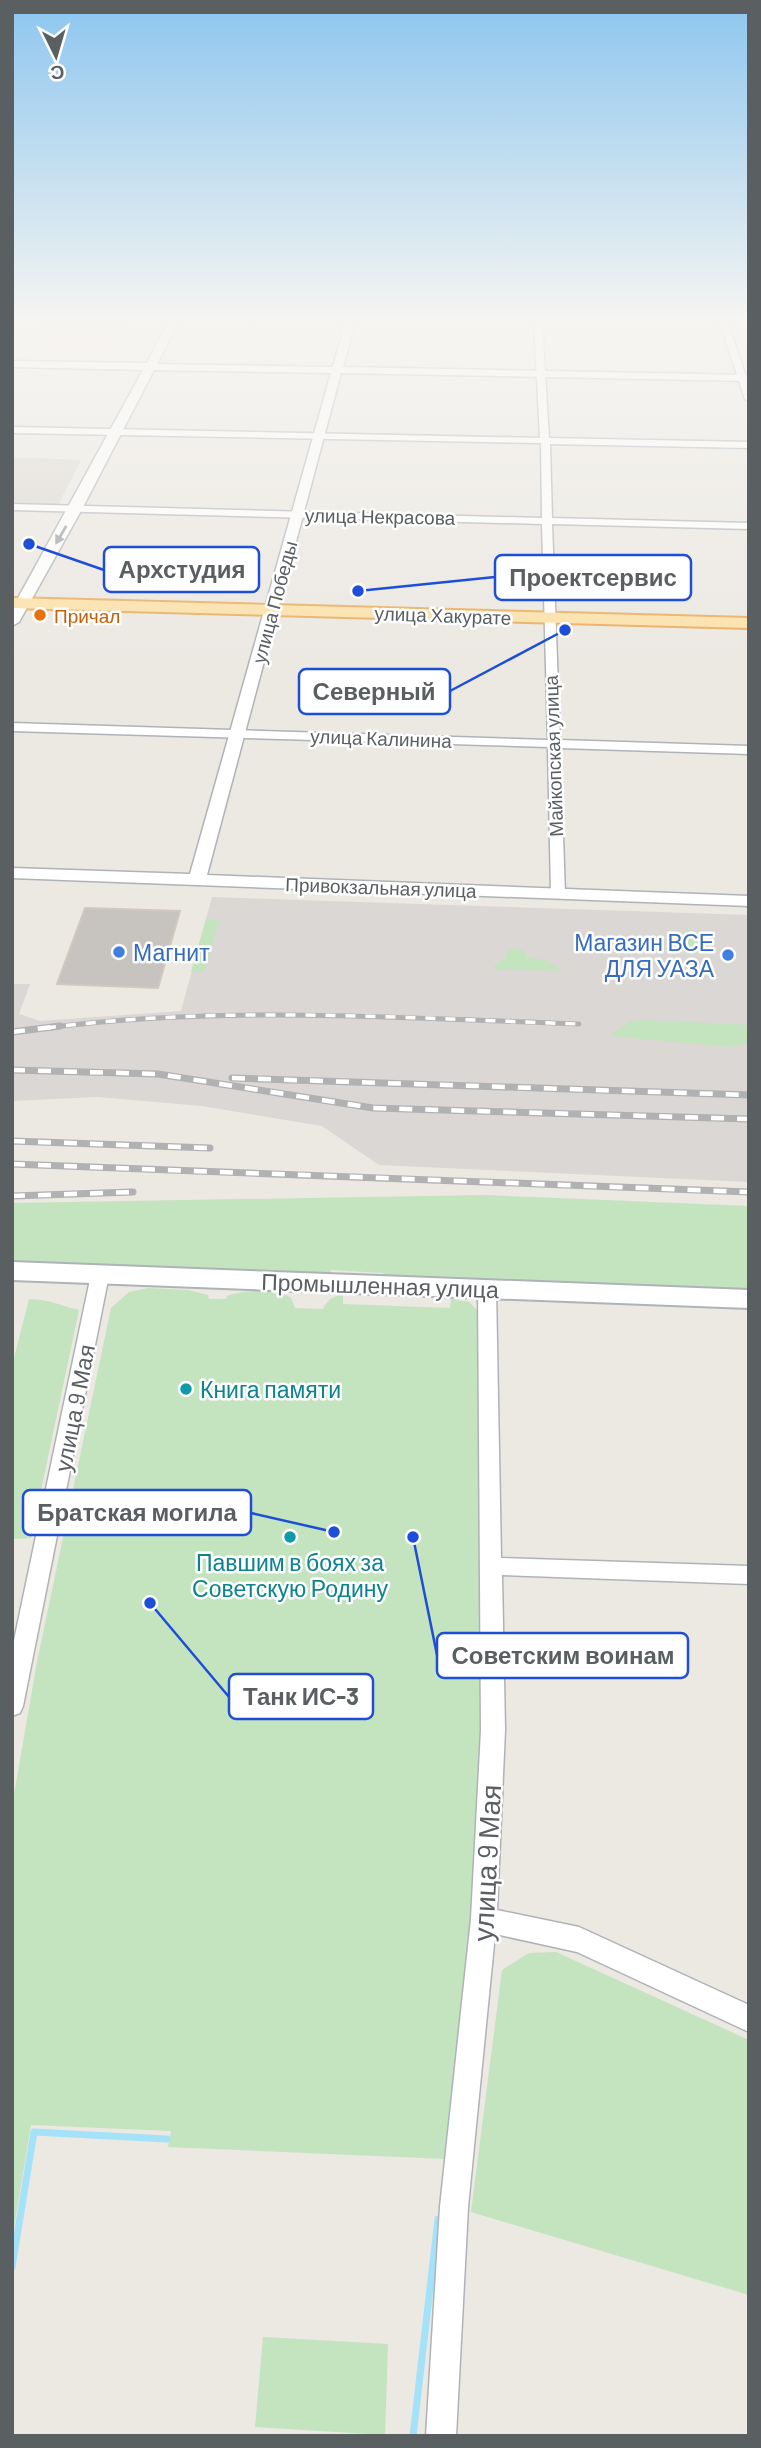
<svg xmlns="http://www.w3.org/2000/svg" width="761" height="2448" font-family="Barlow,sans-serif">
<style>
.industrial{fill:#dbd7d4}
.education{fill:#dcd8d0}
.medical{fill:#f9dedf}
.green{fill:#c4e3bf}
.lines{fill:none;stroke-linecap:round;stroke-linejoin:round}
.stream{stroke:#a4e2fa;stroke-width:7}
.building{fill:#c7c3be;stroke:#d1c9c0;stroke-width:2}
.minor-casing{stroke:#afb3b7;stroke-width:3}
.tertiary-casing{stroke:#afb3b7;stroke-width:3}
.secondary-casing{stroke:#aeb3b7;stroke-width:4}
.primary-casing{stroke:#eaad5d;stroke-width:4}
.minor{fill:#fff;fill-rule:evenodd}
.tertiary{fill:#fff;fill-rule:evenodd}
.secondary{fill:#fff;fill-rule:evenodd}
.primary{fill:#fbe1a8;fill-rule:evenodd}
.rail-far1-casing{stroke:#b0b1b2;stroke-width:5}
.rail-casing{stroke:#b0b1b2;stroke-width:7}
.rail-far1{stroke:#fff;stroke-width:3.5;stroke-dasharray:10;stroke-linecap:butt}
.rail{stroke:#fff;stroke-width:4.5;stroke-dasharray:13;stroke-linecap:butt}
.oneway{fill:#9c9fa1}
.food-dot{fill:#e8710a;stroke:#fff;stroke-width:2.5}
.shop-dot{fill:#3f7fe0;stroke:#fff;stroke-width:2.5}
.culture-dot{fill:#0f9aa8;stroke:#fff;stroke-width:2.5}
.labels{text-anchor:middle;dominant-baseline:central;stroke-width:5;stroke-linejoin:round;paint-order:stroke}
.far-street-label{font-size:19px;fill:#5a5f62;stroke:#fff}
.far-food-label{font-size:19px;fill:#c56008;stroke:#fff;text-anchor:start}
.shop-label{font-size:23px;fill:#366cbe;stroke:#fff;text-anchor:end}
.street-label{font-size:23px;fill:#5a5f62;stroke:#fff}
.culture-label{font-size:23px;fill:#0d838f;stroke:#fff;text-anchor:start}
.near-street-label{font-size:28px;fill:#5a5f62;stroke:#fff}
.leader{fill:none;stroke:#1d4ed8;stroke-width:2.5}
.callout-dot{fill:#1d4ed8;stroke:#fff;stroke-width:2.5}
.callout{fill:#fff;stroke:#1d4ed8;stroke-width:2.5}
.callout-label{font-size:24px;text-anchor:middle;font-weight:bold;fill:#5a5f62}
</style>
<rect width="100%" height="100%" fill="#ece8e2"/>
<path class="industrial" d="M 212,897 L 749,915 L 749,1182 L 379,1165 L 322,1126 L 202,1106 L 97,1097 L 12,1101 L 12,984 L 30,984 L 19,1014 L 40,1021 L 181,1011 Z"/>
<path class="education" d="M 12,457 L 81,460 L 58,505 L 12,504 Z"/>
<path class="medical" d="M 48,324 L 125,325 L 113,346 L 34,344 Z"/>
<path class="green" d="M 206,919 L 221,920 C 210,937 212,961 203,971 L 191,972 Z
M 686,930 C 701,931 706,937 708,952 L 678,946 L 677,937 Z
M 507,949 L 525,949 L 527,957 L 546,960 L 563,971 L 495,969 L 493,967 L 506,957 Z
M 649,1020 L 749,1025 L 749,1042 L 731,1047 L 610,1036 L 630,1021 Z
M 484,1195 L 749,1206 L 749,1290 L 384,1277 L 383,1273 L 331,1270 L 330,1275 L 12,1263 L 12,1203 Z
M 148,1288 L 188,1290 L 208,1295 L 209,1299 L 226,1299 L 227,1296 C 244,1290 277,1288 291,1298 L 295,1308 L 323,1309 C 327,1300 333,1296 343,1295 L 343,1304 L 450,1308 L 451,1299 L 469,1302 L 478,1311 L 489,1679 L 474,1891 L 446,2159 L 168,2147 L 171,2131 L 31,2125 L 12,2240 L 12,1806 L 37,1662 L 111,1308 L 129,1292 Z
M 29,1299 C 52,1300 58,1305 79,1310 L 31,1538 L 12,1539 L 12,1366 Z
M 556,1952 L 749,2040 L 749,2295 L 471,2212 L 502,1970 L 529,1953 Z
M 263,2337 L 388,2344 L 385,2435 L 255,2427 Z"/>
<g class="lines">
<path class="stream" d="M 12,2267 L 34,2132 L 167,2139
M 413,2436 L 438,2219"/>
</g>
<path class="building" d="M 85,908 L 180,911 L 158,988 L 57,984 Z"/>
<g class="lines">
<defs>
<path id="minor" d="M 534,323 L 542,323 L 549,438 L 749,442 L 749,448 L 550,444 L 552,518 L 749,523 L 749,529 L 552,524 L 560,740 L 749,746 L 749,754 L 560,748 L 565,894 L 558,898 L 551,894 L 548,747 L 12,731 L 12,723 L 548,740 L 542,524 L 12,510 L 12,504 L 542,518 L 541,443 L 12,433 L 12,427 L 540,438 Z
M 720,323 L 728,323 L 749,386 L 749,401 L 745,399 Z
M 100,1269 L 109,1275 L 23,1706 L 20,1713 L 12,1716 L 12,1650 L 91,1275 Z
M 487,1283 L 496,1289 L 501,1558 L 749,1566 L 749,1584 L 502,1575 L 505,1730 L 497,1910 L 579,1927 L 749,2005 L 749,2032 L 577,1952 L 495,1934 L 468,2207 L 456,2436 L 426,2436 L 440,2207 L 471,1919 L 481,1730 L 478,1289 Z"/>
<path id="tertiary" d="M 168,323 L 178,323 L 157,364 L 333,367 L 345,323 L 355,323 L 343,367 L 749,375 L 749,381 L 341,373 L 207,875 L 749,896 L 749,906 L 12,878 L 12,868 L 190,874 L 331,373 L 154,370 L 82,509 L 19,622 L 12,626 L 12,609 L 143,370 L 12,367 L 12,361 L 147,363 Z"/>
<path id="secondary" d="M 12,1262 L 749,1290 L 749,1308 L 12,1280 Z"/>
<path id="primary" d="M 12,598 L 749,618 L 749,628 L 12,608 Z"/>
</defs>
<use href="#minor" class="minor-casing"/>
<use href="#tertiary" class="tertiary-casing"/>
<use href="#secondary" class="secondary-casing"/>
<use href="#primary" class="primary-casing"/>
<use href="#minor" class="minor"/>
<use href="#tertiary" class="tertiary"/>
<use href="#secondary" class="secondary"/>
<use href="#primary" class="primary"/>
<defs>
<path id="rail-far1" d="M 46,1028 C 223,1005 401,1018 579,1024"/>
<path id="rail" d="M 12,1032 L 60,1026
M 12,1070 L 158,1074 L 373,1108 L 749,1119
M 232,1078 L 749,1095
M 12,1141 L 210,1148
M 12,1164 L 749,1192
M 12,1196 L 133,1192"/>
</defs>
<use href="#rail-far1" class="rail-far1-casing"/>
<use href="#rail" class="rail-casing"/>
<use href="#rail-far1" class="rail-far1"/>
<use href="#rail" class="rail"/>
</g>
<defs><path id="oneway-solid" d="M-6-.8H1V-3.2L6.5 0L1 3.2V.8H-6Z" transform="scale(1.75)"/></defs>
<use class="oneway" href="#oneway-solid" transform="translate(61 535) rotate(120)"/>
<linearGradient id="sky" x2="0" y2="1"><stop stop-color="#8dc6ef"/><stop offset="0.48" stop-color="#f6f5f2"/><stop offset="1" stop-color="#f6f5f2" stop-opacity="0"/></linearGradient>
<rect width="761" height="666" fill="url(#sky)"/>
<circle class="food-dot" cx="40" cy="615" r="7"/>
<g class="shop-dot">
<circle cx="119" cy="952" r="7"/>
<circle cx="728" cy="955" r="7"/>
</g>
<g class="culture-dot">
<circle cx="186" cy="1389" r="7"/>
<circle cx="290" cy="1537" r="7"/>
</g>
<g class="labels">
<g class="far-street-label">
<text transform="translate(380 516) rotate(1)">улица Некрасова</text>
<text transform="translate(274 602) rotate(-75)">улица Победы</text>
<text transform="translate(443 615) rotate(2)">улица Хакурате</text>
<text transform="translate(381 738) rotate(2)">улица Калинина</text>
<text transform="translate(553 756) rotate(-92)">Майкопская улица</text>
<text transform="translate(381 887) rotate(2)">Привокзальная улица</text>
</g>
<g class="far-food-label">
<text x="54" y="615">Причал</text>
</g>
<g class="shop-label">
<text x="714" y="942">Магазин ВСЕ<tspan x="714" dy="26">ДЛЯ УАЗА</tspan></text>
<text x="133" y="952" text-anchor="start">Магнит</text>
</g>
<g class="street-label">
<text transform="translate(380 1285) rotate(2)">Промышленная улица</text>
<text transform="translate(74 1408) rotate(-79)">улица 9 Мая</text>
</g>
<g class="culture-label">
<text x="200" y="1389">Книга памяти</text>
<text x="290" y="1562" text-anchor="middle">Павшим в боях за<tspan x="290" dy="26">Советскую Родину</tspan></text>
</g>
<g class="near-street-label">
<text transform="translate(486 1863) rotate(-87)">улица 9 Мая</text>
</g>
</g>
<path class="leader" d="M29 544L104 570M358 591L495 577M565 630L450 691M334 1532L251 1513M413 1537L437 1655M150 1603L229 1697"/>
<g class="callout-dot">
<circle cx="29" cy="544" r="7"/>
<circle cx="358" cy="591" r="7"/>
<circle cx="565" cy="630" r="7"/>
<circle cx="334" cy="1532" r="7"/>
<circle cx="413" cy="1537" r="7"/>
<circle cx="150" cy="1603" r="7"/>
</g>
<g class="callout">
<rect x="104" y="547" width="155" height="45" rx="7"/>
<rect x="495" y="555" width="196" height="45" rx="7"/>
<rect x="299" y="669" width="151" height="45" rx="7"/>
<rect x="23" y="1490" width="228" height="45" rx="7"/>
<rect x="437" y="1633" width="251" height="45" rx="7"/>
<rect x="229" y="1674" width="144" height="45" rx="7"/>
</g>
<g class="callout-label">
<text x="182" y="578">Архстудия</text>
<text x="593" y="586">Проектсервис</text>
<text x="374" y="700">Северный</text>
<text x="137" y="1521">Братская могила</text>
<text x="563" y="1664">Советским воинам</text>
<text x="301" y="1705">Танк ИС-3</text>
</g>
<rect width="761" height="2448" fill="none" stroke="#5a5f62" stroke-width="28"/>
<g transform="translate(56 56) rotate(175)" stroke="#ffffff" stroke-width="5" paint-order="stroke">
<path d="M0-5L12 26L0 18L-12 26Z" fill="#5a5f62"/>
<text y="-10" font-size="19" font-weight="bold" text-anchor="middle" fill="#5a5f62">С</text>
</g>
</svg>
